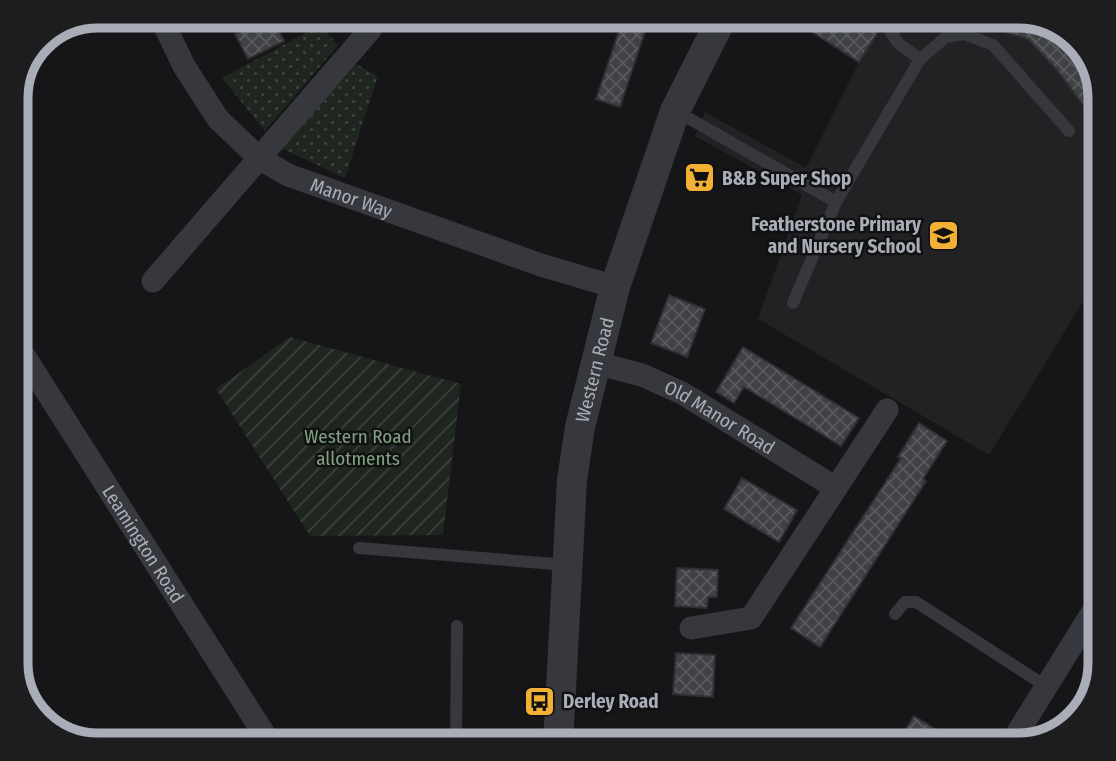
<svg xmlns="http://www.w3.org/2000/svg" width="1116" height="761" font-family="'Fira Sans Condensed',sans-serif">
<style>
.built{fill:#222225}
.grass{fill:url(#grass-dots)}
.garden{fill:url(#garden-furrows)}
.building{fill:url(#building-cross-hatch);stroke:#303034;stroke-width:2}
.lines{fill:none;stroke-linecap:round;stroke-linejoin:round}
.service{stroke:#37383d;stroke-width:12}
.minor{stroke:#37383d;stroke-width:23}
.tertiary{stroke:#37383d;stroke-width:30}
.labels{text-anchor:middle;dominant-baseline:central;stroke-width:5;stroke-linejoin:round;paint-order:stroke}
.poi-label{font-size:19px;font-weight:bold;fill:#a8adb8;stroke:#111113;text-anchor:start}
.street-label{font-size:19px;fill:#a8adb8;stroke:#111113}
.park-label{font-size:19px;fill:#7fa381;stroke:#111113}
.rim{fill:none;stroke:#a8adb8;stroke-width:9}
</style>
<defs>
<pattern id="grass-dots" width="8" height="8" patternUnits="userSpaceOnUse" patternTransform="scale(1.75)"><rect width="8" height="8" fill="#1e261f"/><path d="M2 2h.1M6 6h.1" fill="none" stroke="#3c433d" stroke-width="1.8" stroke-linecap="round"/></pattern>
<pattern id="garden-furrows" width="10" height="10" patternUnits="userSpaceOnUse" patternTransform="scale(1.75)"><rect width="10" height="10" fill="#1e261f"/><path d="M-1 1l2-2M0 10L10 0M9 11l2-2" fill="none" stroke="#3c433d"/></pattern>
<pattern id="building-cross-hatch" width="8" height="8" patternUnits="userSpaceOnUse" patternTransform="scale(1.75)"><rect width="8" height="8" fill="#404145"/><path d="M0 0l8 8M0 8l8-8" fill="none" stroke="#595a5e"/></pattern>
</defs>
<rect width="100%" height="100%" fill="#161618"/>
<path class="built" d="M 889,16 L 1017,16 L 1064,30 L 1100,93 L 1100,274 L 989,455 L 758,319 L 802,195 L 695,136 L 705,112 L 806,168 L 859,62 Z"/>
<path class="grass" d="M 320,25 L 338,45 L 265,131 L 222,78 Z
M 356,64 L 378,76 L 345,178 L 281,148 Z"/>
<path class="garden" d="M 290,337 L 461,384 L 443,535 L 310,536 L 216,389 Z"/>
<path class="building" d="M 235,16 L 271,16 L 284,41 L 248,59 L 235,34 L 243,30 Z
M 624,16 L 650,16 L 620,107 L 596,99 Z
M 787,16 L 885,16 L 880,23 L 880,29 L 859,62 Z
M 968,16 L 1018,16 L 1064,30 L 1100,93 L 1100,127 L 1057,70 L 1028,39 L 967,21 Z
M 669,295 L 705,309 L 687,357 L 651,343 Z
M 743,347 L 859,418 L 841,446 L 744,387 L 734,403 L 716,392 Z
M 919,423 L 947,441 L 923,479 L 926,481 L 820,647 L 791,628 L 901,458 L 898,457 Z
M 742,478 L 797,510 L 779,542 L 724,509 Z
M 677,568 L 718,570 L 717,597 L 708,597 L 707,608 L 675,606 Z
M 676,653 L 715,655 L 713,697 L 673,694 Z
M 914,716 L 961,745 L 896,745 Z"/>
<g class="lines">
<path class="service" d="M 895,16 L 888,27 L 898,43 L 920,59
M 676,111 L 836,202
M 793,303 L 836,202 L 920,59 L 946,37 L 964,34 L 993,45 L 1069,131
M 359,548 L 567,565
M 895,614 L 905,602 L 916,602 L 1047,687
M 456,745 L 457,626"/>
<g class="minor">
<path id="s1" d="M 160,16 L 184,66 L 218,119 L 259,158 L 288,175 L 541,265 L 615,287"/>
<path d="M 153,281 L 370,30"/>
<path id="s2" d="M 16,343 L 271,745"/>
<path id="s3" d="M 596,363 L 642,375 L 682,393 L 836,488"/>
<path d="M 691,628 L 751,618 L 887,410"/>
<path d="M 1010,745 L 1100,600"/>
</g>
<path class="tertiary" id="s4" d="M 558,745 L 572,480 L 580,427 L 615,287 L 675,111 L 723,16"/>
</g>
<defs>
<symbol id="supermarket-square" viewBox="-11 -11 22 22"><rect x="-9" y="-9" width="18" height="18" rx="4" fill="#f2b134" stroke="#111113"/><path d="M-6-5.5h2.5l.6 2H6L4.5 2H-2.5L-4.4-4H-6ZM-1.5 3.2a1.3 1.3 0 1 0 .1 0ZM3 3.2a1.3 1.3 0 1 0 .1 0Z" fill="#111"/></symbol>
<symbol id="school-square" viewBox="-11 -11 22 22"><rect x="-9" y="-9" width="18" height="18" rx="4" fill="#f2b134" stroke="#111113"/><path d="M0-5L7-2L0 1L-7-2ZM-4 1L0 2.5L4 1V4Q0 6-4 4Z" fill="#111"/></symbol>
<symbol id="bus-square" viewBox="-11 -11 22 22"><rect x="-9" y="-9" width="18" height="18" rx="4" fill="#f2b134" stroke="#111113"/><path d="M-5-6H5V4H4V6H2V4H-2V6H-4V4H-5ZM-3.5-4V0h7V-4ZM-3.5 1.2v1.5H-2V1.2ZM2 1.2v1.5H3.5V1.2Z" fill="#111"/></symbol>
</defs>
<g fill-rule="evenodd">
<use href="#supermarket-square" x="682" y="160" width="35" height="35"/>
<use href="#school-square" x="926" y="218" width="35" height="35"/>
<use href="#bus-square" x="522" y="684" width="35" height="35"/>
</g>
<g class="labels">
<g class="poi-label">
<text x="722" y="178">B&amp;B Super Shop</text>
<text x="921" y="224" text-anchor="end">Featherstone Primary<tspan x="921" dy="22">and Nursery School</tspan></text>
<text x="563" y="701">Derley Road</text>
</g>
<g class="street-label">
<text stroke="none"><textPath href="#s1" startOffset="276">Manor Way</textPath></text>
<text stroke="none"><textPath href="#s4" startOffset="378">Western Road</textPath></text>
<text stroke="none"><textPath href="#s3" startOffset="136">Old Manor Road</textPath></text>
<text stroke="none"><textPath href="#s2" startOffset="238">Leamington Road</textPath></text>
</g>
<g class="park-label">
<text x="358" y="436">Western Road<tspan x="358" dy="22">allotments</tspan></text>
</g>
</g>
<path d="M0 0H1116V761H0ZM98 28H1018A70 70 0 0 1 1088 98V663A70 70 0 0 1 1018 733H98A70 70 0 0 1 28 663V98A70 70 0 0 1 98 28Z" fill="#1d1d20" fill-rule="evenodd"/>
<path class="rim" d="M98 28H1018A70 70 0 0 1 1088 98V663A70 70 0 0 1 1018 733H98A70 70 0 0 1 28 663V98A70 70 0 0 1 98 28Z"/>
</svg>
